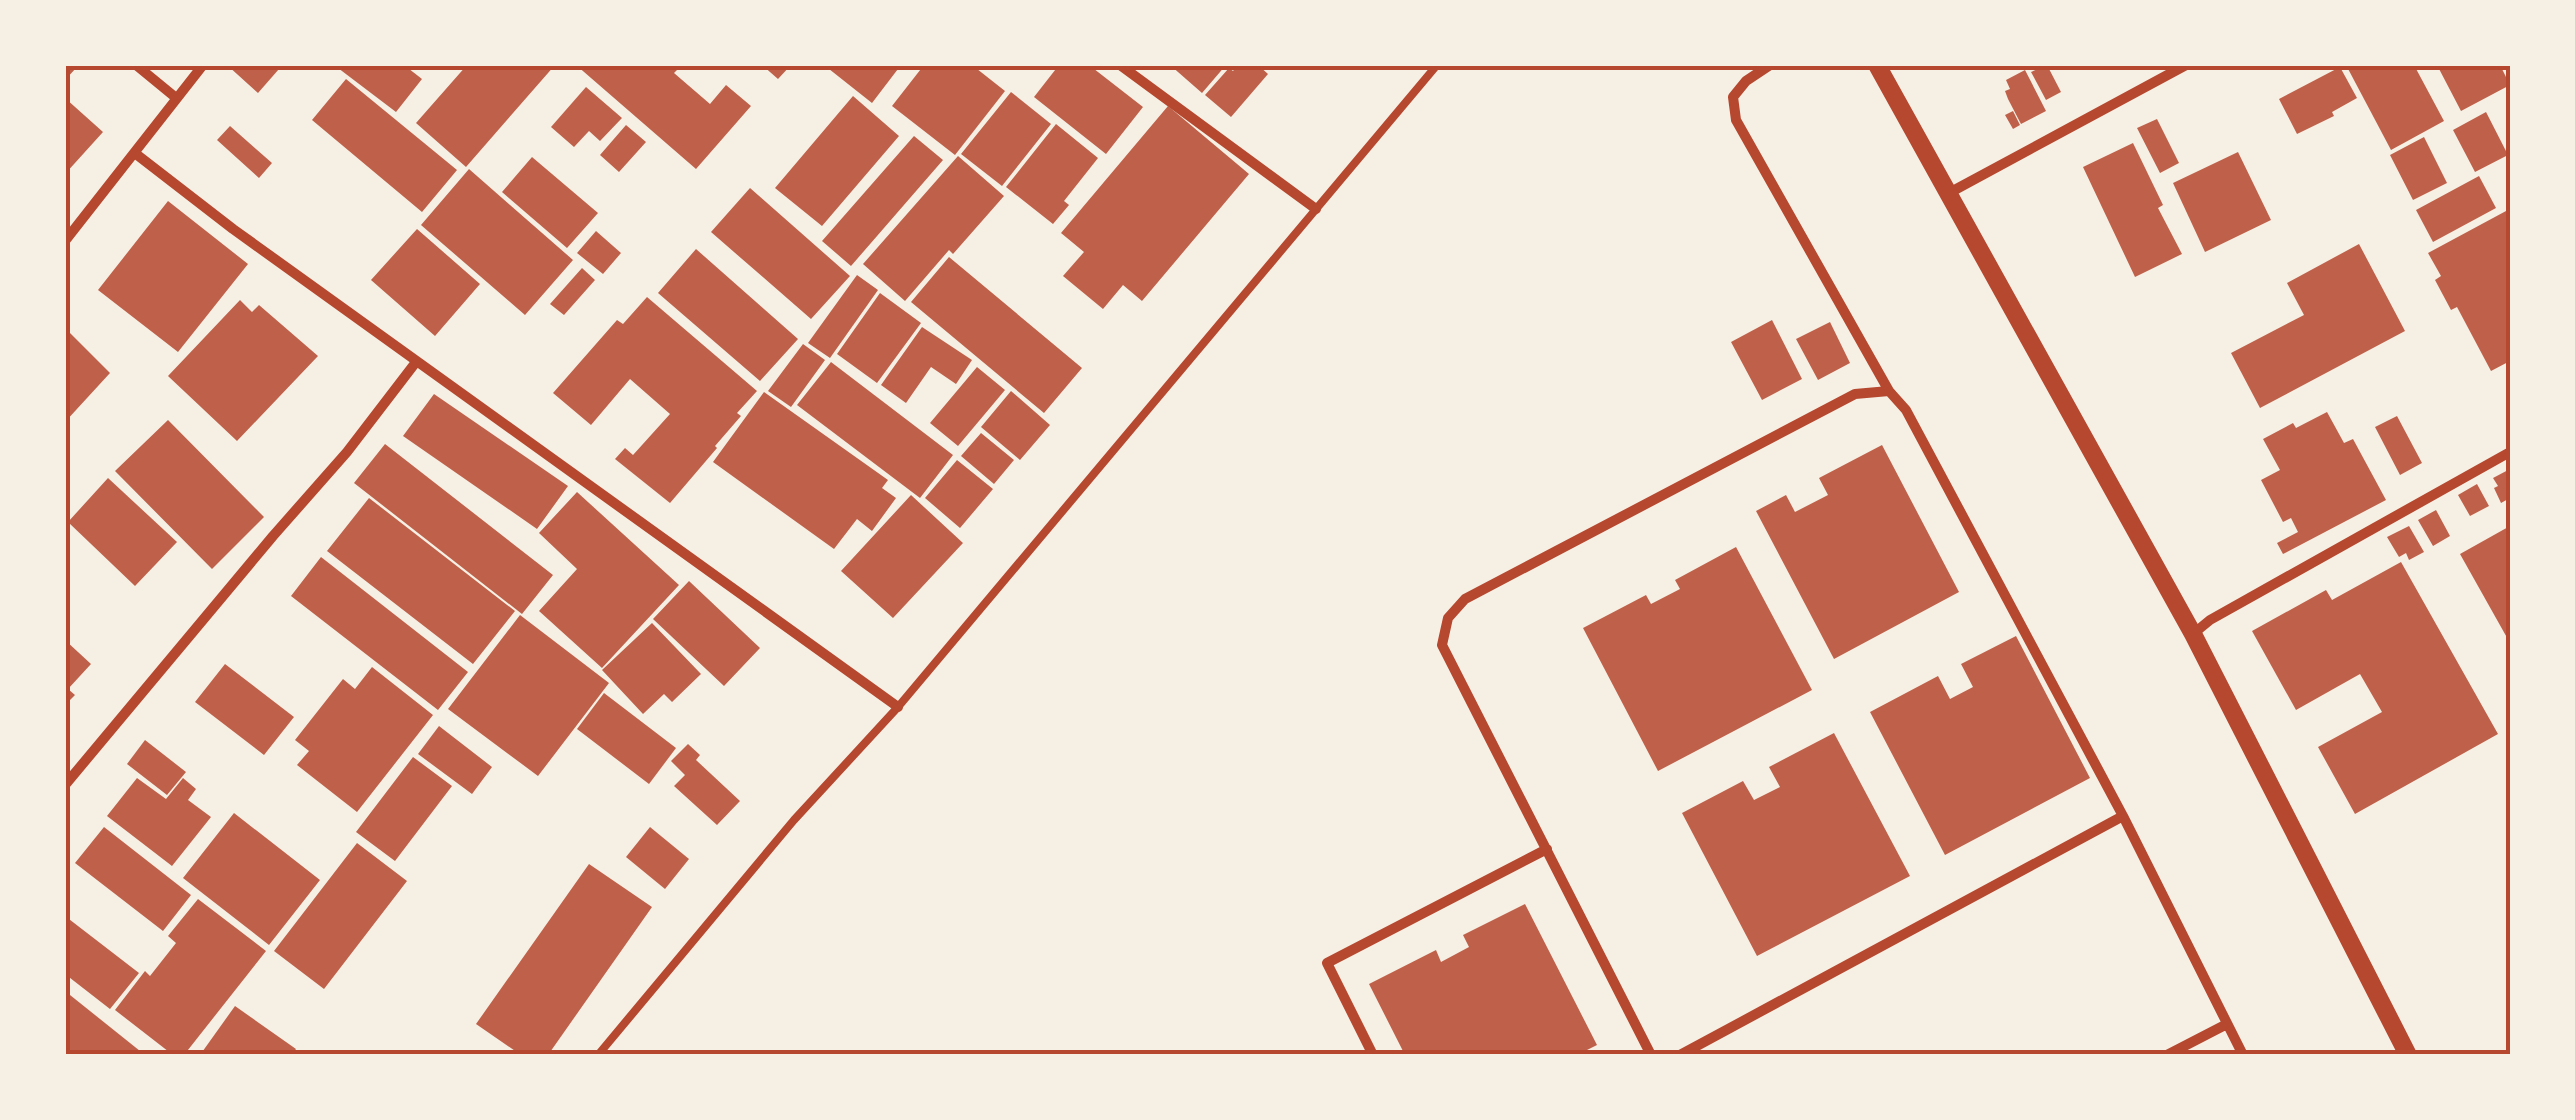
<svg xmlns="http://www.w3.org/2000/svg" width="2575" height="1120" font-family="'Sofia Sans Condensed',sans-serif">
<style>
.building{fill:#bf614a}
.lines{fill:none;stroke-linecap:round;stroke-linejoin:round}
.service{stroke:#b5482f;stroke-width:8}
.minor{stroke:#b5482f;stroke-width:10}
.tertiary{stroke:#b5482f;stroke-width:18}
.neatline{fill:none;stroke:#b5482f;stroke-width:4}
</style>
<rect width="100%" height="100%" fill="#f6efe4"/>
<path class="building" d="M 65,65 L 77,67 L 65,80 Z
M 227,65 L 274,65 L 279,69 L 258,93 Z
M 340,65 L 404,65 L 422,79 L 396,112 L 338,68 Z
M 467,65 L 555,65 L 466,167 L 416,123 Z
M 576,65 L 682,65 L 674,73 L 710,104 L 726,85 L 751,106 L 696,169 Z
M 762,65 L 791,65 L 778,79 Z
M 824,65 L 901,65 L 872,103 Z
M 924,65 L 972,65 L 1005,91 L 955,155 L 892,106 Z
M 1059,65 L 1089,65 L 1143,107 L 1106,154 L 1034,97 Z
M 1170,65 L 1226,65 L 1202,93 Z
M 1238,65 L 1258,65 L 1268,74 L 1231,117 L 1205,95 L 1229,68 L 1233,71 Z
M 2047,65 L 2061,92 L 2046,100 L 2031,72 Z
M 2346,65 L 2414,65 L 2444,121 L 2391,150 Z
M 2437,65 L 2500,65 L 2510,85 L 2461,111 Z
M 2340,67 L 2357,98 L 2332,112 L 2334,116 L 2297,134 L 2279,99 Z
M 2025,70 L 2046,111 L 2021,124 L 2008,99 L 2005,91 L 2010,89 L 2006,80 Z
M 346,79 L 457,170 L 422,212 L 312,120 Z
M 586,87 L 622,118 L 600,141 L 589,131 L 574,147 L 551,127 Z
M 1011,92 L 1051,124 L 1002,186 L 961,154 Z
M 853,96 L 899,136 L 822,226 L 775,188 Z
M 65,98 L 103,132 L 65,174 Z
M 1168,106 L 1249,174 L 1142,301 L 1123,285 L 1103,309 L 1063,276 L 1084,252 L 1061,233 Z
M 2013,111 L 2020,125 L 2013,129 L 2005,115 Z
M 2486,112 L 2508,155 L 2475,172 L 2453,130 Z
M 2157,119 L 2179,163 L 2160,173 L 2137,128 Z
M 1056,124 L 1098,158 L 1064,201 L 1069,205 L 1053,224 L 1006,187 Z
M 626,125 L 646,142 L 619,172 L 600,155 Z
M 230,126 L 272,163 L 259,178 L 217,140 Z
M 914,136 L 943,160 L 851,266 L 822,241 Z
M 2424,137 L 2447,183 L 2413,200 L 2390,155 Z
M 2133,143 L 2163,205 L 2158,208 L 2182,254 L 2135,277 L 2083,167 Z
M 2238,152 L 2271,220 L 2205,252 L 2173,183 Z
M 958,156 L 1004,196 L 953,254 L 949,250 L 905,301 L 863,264 Z
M 532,157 L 598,213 L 567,248 L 502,192 Z
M 469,169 L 573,260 L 525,315 L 421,225 Z
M 2479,176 L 2496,208 L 2433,242 L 2416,210 Z
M 750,188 L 850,276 L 811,319 L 711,232 Z
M 168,201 L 248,264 L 178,352 L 98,290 Z
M 2506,211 L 2510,219 L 2510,361 L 2491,371 L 2457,307 L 2451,310 L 2435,280 L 2441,276 L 2428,253 Z
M 417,229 L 480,284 L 435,336 L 371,280 Z
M 596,231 L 621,253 L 603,274 L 577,253 Z
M 2359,244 L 2405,331 L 2260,408 L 2231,353 L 2304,315 L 2287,283 Z
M 696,249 L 798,339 L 760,381 L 658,293 Z
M 949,257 L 1082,368 L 1044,413 L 911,302 Z
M 582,268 L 595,280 L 564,315 L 550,304 Z
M 857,275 L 878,290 L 830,358 L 808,343 Z
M 880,293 L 921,323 L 877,383 L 837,354 Z
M 647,297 L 757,391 L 737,413 L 741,416 L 715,446 L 717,448 L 670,503 L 615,459 L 625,448 L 633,455 L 670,414 L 630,379 L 591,425 L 553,393 L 617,320 L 623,324 Z
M 240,300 L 252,312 L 259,305 L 318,356 L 237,441 L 168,376 Z
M 1772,320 L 1802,379 L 1762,400 L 1731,342 Z
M 1830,322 L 1850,363 L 1818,380 L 1796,339 Z
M 922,327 L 972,360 L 956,384 L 931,367 L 906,403 L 881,385 Z
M 65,328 L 110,373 L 65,422 Z
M 803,344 L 825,360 L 791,407 L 768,391 Z
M 831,362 L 953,455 L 920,498 L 797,405 Z
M 977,367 L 1005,390 L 958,446 L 930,423 Z
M 1011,391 L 1050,425 L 1020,460 L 981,427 Z
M 764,392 L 888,480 L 882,488 L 896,498 L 872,531 L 857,519 L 834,549 L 713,462 Z
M 434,394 L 568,486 L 537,529 L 403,436 Z
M 2327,412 L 2344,443 L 2353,439 L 2386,500 L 2283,554 L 2277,543 L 2298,532 L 2291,518 L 2283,522 L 2261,480 L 2280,470 L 2263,439 L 2293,423 L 2296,428 Z
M 2397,416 L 2422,463 L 2400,475 L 2375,427 Z
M 168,420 L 264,517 L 212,569 L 115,471 Z
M 981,433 L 1014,460 L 994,484 L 961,456 Z
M 385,444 L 553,575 L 522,614 L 354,483 Z
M 1882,445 L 1959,592 L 1834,659 L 1756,511 L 1786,495 L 1795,512 L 1828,495 L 1819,478 Z
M 957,460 L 993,489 L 960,528 L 925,498 Z
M 2510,469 L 2510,498 L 2501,503 L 2494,488 L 2498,486 L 2493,478 Z
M 108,478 L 177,542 L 135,586 L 68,522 Z
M 2477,484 L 2489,506 L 2470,516 L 2458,495 Z
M 577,492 L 679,585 L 602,668 L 539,611 L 577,569 L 539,533 Z
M 911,495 L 963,543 L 893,618 L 841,571 Z
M 369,498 L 515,611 L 473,664 L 327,551 Z
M 2436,510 L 2450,536 L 2433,546 L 2418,520 Z
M 2409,526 L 2424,552 L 2409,560 L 2406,553 L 2399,557 L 2387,537 Z
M 2510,526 L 2510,643 L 2460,554 Z
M 1736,547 L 1812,690 L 1658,771 L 1583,628 L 1646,595 L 1651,604 L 1680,589 L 1675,580 Z
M 321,557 L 468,672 L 438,710 L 291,596 Z
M 2401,562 L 2498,734 L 2355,814 L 2318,747 L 2382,712 L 2360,674 L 2296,710 L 2252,631 L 2326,590 L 2332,600 Z
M 689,581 L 760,648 L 724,686 L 653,619 Z
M 520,615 L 609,683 L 538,776 L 448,709 Z
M 652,623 L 701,674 L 672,702 L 664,694 L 643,714 L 602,670 Z
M 2016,636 L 2090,778 L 1945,855 L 1870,712 L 1938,676 L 1950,699 L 1973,687 L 1961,664 Z
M 65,640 L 91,664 L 68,689 L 75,695 L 65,705 Z
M 225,664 L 294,717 L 264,755 L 195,702 Z
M 372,667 L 433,715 L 357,812 L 297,765 L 309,751 L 295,740 L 343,679 L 355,689 Z
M 604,693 L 676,748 L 649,784 L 577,729 Z
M 439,726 L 492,767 L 472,794 L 418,754 Z
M 1834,733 L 1910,876 L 1757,956 L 1682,813 L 1743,781 L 1754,800 L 1780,787 L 1769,767 Z
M 145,740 L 186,772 L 167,795 L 127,764 Z
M 688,744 L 700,755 L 696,760 L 740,801 L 717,825 L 674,786 L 685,775 L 671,761 Z
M 413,757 L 452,786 L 395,861 L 356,832 Z
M 137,778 L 166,799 L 183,778 L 196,789 L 188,800 L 211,817 L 172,866 L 107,816 Z
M 234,813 L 320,880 L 269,945 L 183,878 Z
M 104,827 L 191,895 L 163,931 L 75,863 Z
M 650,827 L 689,859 L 665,889 L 626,857 Z
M 357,843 L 407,881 L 324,989 L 274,951 Z
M 589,864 L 652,907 L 548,1055 L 521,1055 L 476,1024 Z
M 198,899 L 266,951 L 184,1055 L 173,1055 L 115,1010 L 145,971 L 150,976 L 176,943 L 168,936 Z
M 1525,904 L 1597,1045 L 1577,1055 L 1405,1055 L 1369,984 L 1436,950 L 1441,962 L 1469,947 L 1463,935 Z
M 65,916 L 139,973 L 110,1009 L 65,974 Z
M 65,991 L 145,1055 L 65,1055 Z
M 235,1006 L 296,1049 L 292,1055 L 200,1055 Z"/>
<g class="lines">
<path class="service" d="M 598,1055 L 794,820 L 898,707 L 1437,65"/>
<path class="minor" d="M 136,65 L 175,97
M 1120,65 L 1316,209
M 1770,65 L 1746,81 L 1733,97 L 1736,120 L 1889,391 L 1906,410 L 2123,816 L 2243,1055
M 136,154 L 233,229 L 898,707
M 1949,193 L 2186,65
M 65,241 L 203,65
M 2193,634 L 2210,620 L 2510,452
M 65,785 L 273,536 L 347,452 L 416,362
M 1373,1055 L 1327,963 L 1547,849
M 1651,1055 L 1442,645 L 1448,618 L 1465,599 L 1855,394 L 1889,391
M 1680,1055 L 2123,816
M 2167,1055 L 2227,1024"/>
<path class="tertiary" d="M 1877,65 L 2193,634 L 2408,1055"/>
</g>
<rect width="2575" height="1120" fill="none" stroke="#f6efe4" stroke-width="135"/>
<rect x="68" y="68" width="2440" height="984" class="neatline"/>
</svg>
